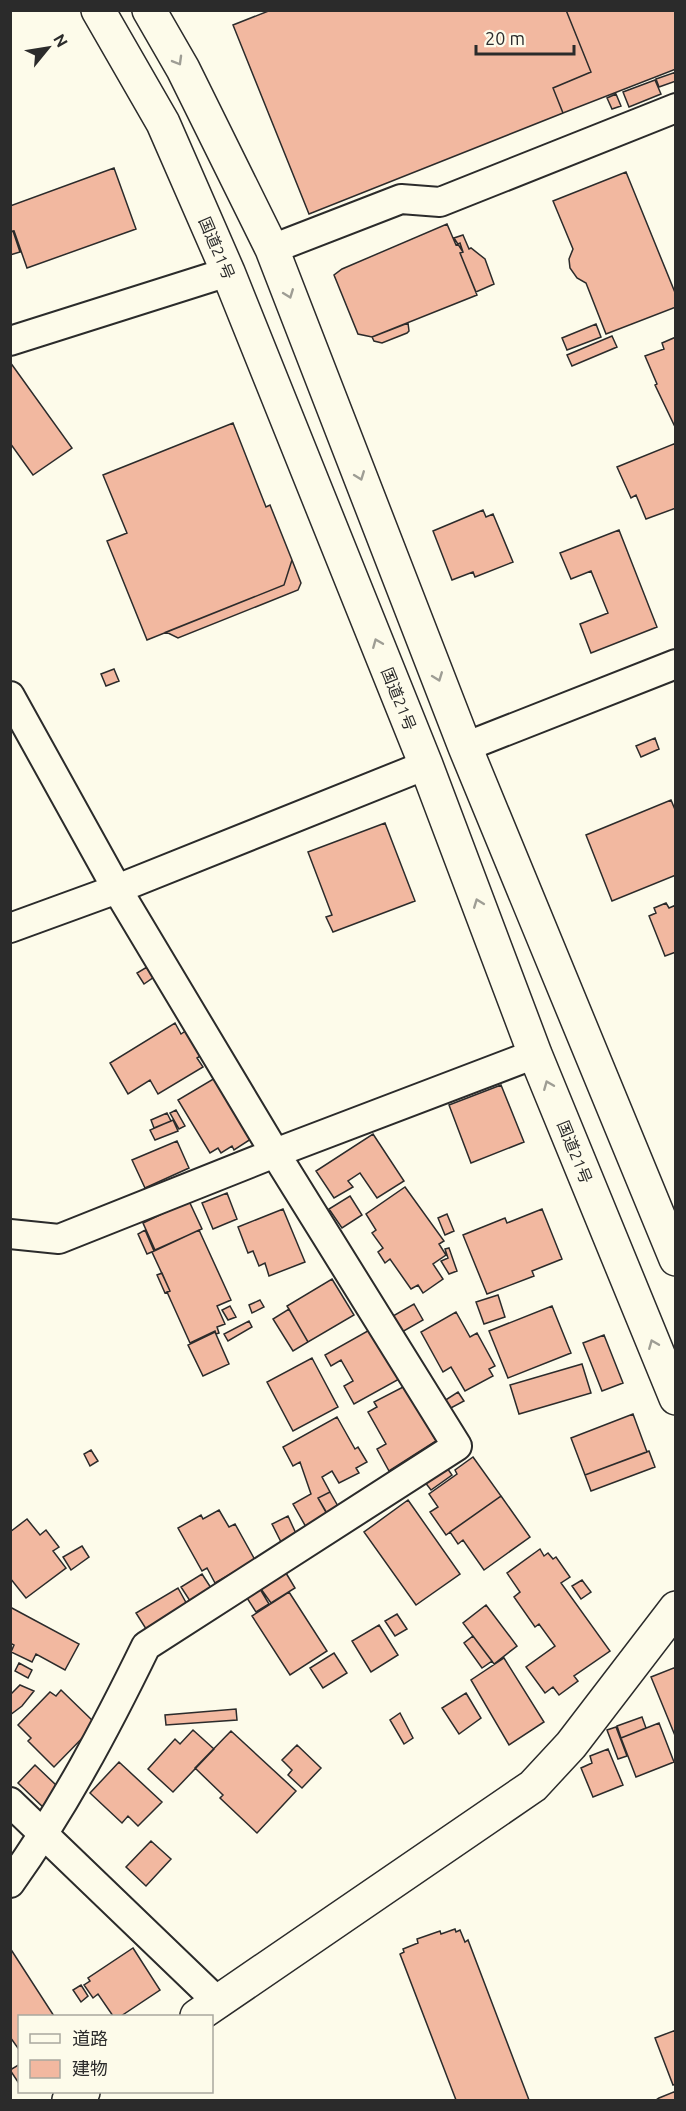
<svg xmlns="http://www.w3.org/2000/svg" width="686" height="2111" font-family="Ubuntu,'Noto Sans JP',sans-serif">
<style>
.building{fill:#f2b8a0;stroke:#2b2b2b;stroke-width:1.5}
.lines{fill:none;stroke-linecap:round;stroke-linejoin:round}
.street-casing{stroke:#2b2b2b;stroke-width:32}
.secondary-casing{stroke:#2b2b2b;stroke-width:36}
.highway-casing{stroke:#2b2b2b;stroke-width:36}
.street{stroke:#fdfbea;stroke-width:28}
.secondary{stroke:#fdfbea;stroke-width:33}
.highway{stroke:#fdfbea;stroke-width:33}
.oneway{stroke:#9e9d94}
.labels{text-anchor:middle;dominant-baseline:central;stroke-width:4.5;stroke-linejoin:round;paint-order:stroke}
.street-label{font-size:16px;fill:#2b2b2b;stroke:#fdfbea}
</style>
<rect width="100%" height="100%" fill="#fdfbea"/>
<path class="building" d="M 271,10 L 566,10 L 591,72 L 553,88 L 563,113 L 309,214 L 233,25 Z
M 566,10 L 676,10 L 676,69 L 563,113 L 553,88 L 591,72 Z
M 676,72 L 676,81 L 659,87 L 656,79 Z
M 655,80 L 661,94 L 629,107 L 623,92 Z
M 616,94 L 621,106 L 612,109 L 607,98 Z
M 114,168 L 136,229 L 27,268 L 14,231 L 10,232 L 10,206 Z
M 626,172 L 676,295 L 676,307 L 606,334 L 586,283 L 577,278 L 570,268 L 569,259 L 573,249 L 553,201 Z
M 447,224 L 456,245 L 460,243 L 463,252 L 460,253 L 477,295 L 372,337 L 358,334 L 334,275 L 342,269 Z
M 13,231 L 20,252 L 10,255 L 10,232 Z
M 463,235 L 469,249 L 471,248 L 485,259 L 494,284 L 476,292 L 460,253 L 463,252 L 454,238 Z
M 408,323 L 409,331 L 407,333 L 382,343 L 374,341 L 372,337 Z
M 596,324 L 601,337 L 567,350 L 562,338 Z
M 612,336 L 617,347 L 572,366 L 567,355 Z
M 676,337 L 676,429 L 655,385 L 657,384 L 645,356 L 664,349 L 662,343 Z
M 10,362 L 72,448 L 33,475 L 10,443 Z
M 233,423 L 266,507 L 270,505 L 292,560 L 284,585 L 147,640 L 107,541 L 127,533 L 103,475 Z
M 676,443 L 676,508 L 646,519 L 636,495 L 631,498 L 617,467 Z
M 483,510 L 486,517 L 493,514 L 513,562 L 475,577 L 473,572 L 452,580 L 433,531 Z
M 619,530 L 657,627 L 591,653 L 580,624 L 608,613 L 591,571 L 571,579 L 560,553 Z
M 292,560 L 301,583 L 298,590 L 178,638 L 166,632 L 284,585 Z
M 114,669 L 119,681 L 106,686 L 101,674 Z
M 655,738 L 659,749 L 641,757 L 636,746 Z
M 671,800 L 676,812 L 676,875 L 612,901 L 586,835 Z
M 385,823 L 415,901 L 333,932 L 326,917 L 332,915 L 308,852 Z
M 666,903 L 669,908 L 676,905 L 676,952 L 665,956 L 649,916 L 656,913 L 654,908 Z
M 147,967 L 154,977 L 144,984 L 137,973 Z
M 175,1023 L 181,1034 L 190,1028 L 205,1053 L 197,1058 L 203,1067 L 158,1094 L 150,1080 L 128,1094 L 110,1063 Z
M 215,1078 L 251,1139 L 234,1150 L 232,1146 L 221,1153 L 218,1148 L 210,1153 L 178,1100 Z
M 501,1085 L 524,1142 L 471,1163 L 449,1105 Z
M 176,1110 L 185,1126 L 179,1129 L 170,1113 Z
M 167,1113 L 171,1121 L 154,1128 L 151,1120 Z
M 173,1120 L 178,1131 L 155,1140 L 150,1130 Z
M 373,1134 L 404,1181 L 377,1198 L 360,1173 L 348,1181 L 353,1187 L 334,1198 L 316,1171 Z
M 177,1141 L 189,1168 L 145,1188 L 132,1160 Z
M 405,1187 L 444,1241 L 439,1244 L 446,1255 L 433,1264 L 443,1279 L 423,1293 L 418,1285 L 411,1289 L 390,1259 L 385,1263 L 378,1252 L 383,1248 L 372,1233 L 376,1230 L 366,1214 Z
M 227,1193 L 237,1219 L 213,1229 L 202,1203 Z
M 350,1196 L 362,1215 L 342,1228 L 329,1209 Z
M 189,1201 L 202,1229 L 155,1250 L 143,1223 Z
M 283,1209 L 305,1262 L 269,1276 L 265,1263 L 259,1266 L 253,1251 L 248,1253 L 238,1227 Z
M 542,1209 L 562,1259 L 532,1271 L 534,1276 L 487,1294 L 463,1235 L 505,1218 L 507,1223 Z
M 447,1214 L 454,1231 L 445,1235 L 438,1218 Z
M 145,1230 L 154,1251 L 147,1254 L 138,1234 Z
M 199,1230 L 231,1300 L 217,1306 L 225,1324 L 217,1327 L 219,1333 L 216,1334 L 215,1331 L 190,1343 L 167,1292 L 170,1291 L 152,1252 Z
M 449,1248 L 457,1271 L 449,1274 L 441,1261 L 448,1258 L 445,1249 Z
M 162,1273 L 170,1291 L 165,1293 L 157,1275 Z
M 332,1279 L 354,1315 L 308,1342 L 287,1306 Z
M 498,1295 L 505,1317 L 484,1324 L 476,1302 Z
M 260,1300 L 264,1307 L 252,1313 L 249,1305 Z
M 414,1304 L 423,1320 L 402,1332 L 393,1316 Z
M 230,1306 L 236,1317 L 228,1320 L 222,1310 Z
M 552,1306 L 571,1353 L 508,1378 L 489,1331 Z
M 289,1309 L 308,1342 L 293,1351 L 273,1319 Z
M 456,1312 L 470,1337 L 477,1333 L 495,1366 L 489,1369 L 493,1376 L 465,1391 L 451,1367 L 443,1372 L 421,1332 Z
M 249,1321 L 252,1327 L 228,1341 L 224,1334 Z
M 373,1328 L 401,1378 L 354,1404 L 344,1386 L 353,1381 L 341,1360 L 331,1366 L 325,1355 Z
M 215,1332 L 229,1364 L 203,1376 L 188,1345 Z
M 604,1335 L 623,1383 L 602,1391 L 583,1343 Z
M 312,1358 L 338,1407 L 293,1431 L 267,1382 Z
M 582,1364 L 591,1393 L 519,1414 L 510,1385 Z
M 405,1386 L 436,1441 L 389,1471 L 377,1449 L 386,1444 L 368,1412 L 377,1407 L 374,1402 Z
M 458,1392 L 464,1401 L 449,1409 L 444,1401 Z
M 633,1414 L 647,1452 L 585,1475 L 571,1438 Z
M 337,1417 L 355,1449 L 358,1447 L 367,1462 L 356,1468 L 359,1473 L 339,1483 L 332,1471 L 322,1477 L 330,1492 L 318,1498 L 328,1515 L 306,1527 L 293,1504 L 311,1494 L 300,1462 L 293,1466 L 283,1447 Z
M 91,1450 L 98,1461 L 90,1466 L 84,1454 Z
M 649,1451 L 655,1467 L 591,1491 L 585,1475 Z
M 473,1457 L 501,1496 L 446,1535 L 430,1512 L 438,1507 L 429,1494 L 457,1474 L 455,1470 Z
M 445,1465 L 452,1475 L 431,1490 L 424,1481 Z
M 330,1492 L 339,1508 L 327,1514 L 318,1498 Z
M 501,1496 L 530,1537 L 484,1570 L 463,1540 L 458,1544 L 450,1532 Z
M 408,1500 L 460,1574 L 416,1605 L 364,1532 Z
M 219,1510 L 229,1527 L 235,1524 L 255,1560 L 215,1583 L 207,1568 L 202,1571 L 178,1528 L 201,1515 L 203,1519 Z
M 288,1516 L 298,1538 L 283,1546 L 272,1524 Z
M 27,1519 L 40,1535 L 46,1530 L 59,1547 L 53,1551 L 66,1568 L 26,1598 L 10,1578 L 10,1532 Z
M 82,1546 L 89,1557 L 71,1570 L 63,1557 Z
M 540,1549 L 544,1556 L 548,1553 L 553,1559 L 556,1557 L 570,1577 L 561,1583 L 610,1651 L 574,1676 L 578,1681 L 559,1695 L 553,1687 L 545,1693 L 526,1667 L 555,1646 L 539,1624 L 535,1627 L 514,1597 L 520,1592 L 507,1573 Z
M 286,1573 L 295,1588 L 271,1603 L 261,1589 Z
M 202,1574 L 213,1591 L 192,1604 L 181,1587 Z
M 582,1580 L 591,1592 L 581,1599 L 572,1586 Z
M 178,1588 L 189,1608 L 148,1632 L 136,1613 Z
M 260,1589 L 269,1604 L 256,1612 L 247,1598 Z
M 289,1592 L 327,1651 L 290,1675 L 252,1616 Z
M 486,1605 L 517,1646 L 494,1664 L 463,1623 Z
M 10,1607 L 79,1644 L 65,1670 L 36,1654 L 32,1662 L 11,1652 L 14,1645 L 10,1643 Z
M 397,1614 L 407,1629 L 395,1636 L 385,1621 Z
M 379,1625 L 398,1655 L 371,1672 L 352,1641 Z
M 473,1636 L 492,1661 L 482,1668 L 464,1643 Z
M 334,1653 L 347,1673 L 323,1688 L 310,1668 Z
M 504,1658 L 544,1722 L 509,1745 L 471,1680 Z
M 19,1663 L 32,1670 L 28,1678 L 15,1671 Z
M 676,1667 L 676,1738 L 651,1677 Z
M 20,1685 L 34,1691 L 22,1706 L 10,1715 L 10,1695 Z
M 61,1690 L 96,1724 L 54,1767 L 28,1741 L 31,1738 L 18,1725 L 50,1692 L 56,1696 Z
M 466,1693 L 481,1718 L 459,1734 L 442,1708 Z
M 236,1709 L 237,1720 L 166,1725 L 165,1715 Z
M 400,1713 L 413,1738 L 404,1744 L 390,1720 Z
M 642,1717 L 646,1728 L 621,1738 L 617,1726 Z
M 659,1723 L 674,1762 L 636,1777 L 621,1738 Z
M 616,1727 L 627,1756 L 618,1759 L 607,1730 Z
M 193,1730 L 214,1749 L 173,1792 L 148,1769 L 175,1739 L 180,1744 Z
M 231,1731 L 296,1791 L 257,1833 L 220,1798 L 223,1795 L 195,1768 Z
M 297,1745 L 321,1768 L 302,1788 L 288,1775 L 292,1770 L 282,1760 Z
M 608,1749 L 623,1785 L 593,1797 L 581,1768 L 592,1763 L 590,1756 Z
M 119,1762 L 162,1802 L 138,1826 L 128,1816 L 122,1823 L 90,1793 Z
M 35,1765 L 57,1786 L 45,1809 L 18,1783 Z
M 151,1841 L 171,1859 L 146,1886 L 126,1867 Z
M 455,1929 L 456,1932 L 460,1930 L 465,1942 L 468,1940 L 529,2100 L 456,2100 L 400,1954 L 404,1952 L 403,1949 L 418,1943 L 417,1939 L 440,1931 L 441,1934 Z
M 10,1948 L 54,2016 L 20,2016 L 20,2051 L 10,2037 Z
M 133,1948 L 160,1990 L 121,2016 L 113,2016 L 98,1994 L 93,1998 L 84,1985 L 90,1981 L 88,1978 Z
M 81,1985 L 88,1996 L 81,2002 L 73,1990 Z
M 676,2030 L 676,2084 L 673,2085 L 655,2038 Z
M 20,2064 L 20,2085 L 10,2070 Z
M 676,2091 L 676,2100 L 656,2100 L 659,2098 Z"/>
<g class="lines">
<defs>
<path id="street" d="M 272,249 L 401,199 L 440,202 L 676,108
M 10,341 L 228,272
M 10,696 L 117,889 L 275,1153 L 457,1446 L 146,1646 C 106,1728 63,1809 10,1883
M 465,747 L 676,664
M 10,928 L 117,889 L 426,765
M 10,1234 L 59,1239 L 275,1153 L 535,1054
M 10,1802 L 219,2003"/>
<path id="secondary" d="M 197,2016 L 533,1786 L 571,1745 L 676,1608
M 69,2100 L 83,2092"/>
<path id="highway" d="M 98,10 L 163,123 L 228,272 L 426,765 L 535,1054 L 676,1398
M 149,10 L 183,69 L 272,249 L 465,747 L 676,1259"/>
</defs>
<use href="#street" class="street-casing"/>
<use href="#secondary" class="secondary-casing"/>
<use href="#highway" class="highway-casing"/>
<use href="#street" class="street"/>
<use href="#secondary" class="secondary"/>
<use href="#highway" class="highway"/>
</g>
<defs><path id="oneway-chevron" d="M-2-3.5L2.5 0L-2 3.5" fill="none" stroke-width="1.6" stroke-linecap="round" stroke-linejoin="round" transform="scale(1.5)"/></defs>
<g class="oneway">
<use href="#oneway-chevron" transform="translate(178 61) rotate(60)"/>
<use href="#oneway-chevron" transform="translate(289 294) rotate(69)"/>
<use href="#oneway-chevron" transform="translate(360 476) rotate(69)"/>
<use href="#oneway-chevron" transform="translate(377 643) rotate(-112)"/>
<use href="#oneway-chevron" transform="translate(438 677) rotate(69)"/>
<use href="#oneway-chevron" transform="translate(478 903) rotate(-111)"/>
<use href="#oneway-chevron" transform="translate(548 1085) rotate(-112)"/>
<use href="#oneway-chevron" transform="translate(653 1344) rotate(-112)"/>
</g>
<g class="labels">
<g class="street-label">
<text transform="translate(217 248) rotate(67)">国道21号</text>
<text transform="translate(399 699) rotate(68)">国道21号</text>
<text transform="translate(575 1152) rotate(68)">国道21号</text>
</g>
</g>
<rect width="686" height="2111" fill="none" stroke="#2b2b2b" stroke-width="24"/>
<rect x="18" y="2015" width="195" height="78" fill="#fdfbea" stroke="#a9a89e" stroke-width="1.5"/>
<rect x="30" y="2034" width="30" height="9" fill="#fdfbea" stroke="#a9a89e" stroke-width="1.5"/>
<text x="72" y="2045" font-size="18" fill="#2b2b2b">道路</text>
<rect x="30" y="2060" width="30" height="18" fill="#f2b8a0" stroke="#a9a89e" stroke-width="1.5"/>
<text x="72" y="2075" font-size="18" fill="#2b2b2b">建物</text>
<g transform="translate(48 48) rotate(60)" stroke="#fdfbea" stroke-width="4.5" paint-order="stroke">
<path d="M0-4.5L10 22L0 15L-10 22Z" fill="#2b2b2b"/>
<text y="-9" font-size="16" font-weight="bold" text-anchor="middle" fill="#2b2b2b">N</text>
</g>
<path d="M476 45v9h98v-9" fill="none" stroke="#2b2b2b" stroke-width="3"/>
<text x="485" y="45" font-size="18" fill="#2b2b2b" stroke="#fdfbea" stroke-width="4.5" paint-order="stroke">20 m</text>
</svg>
